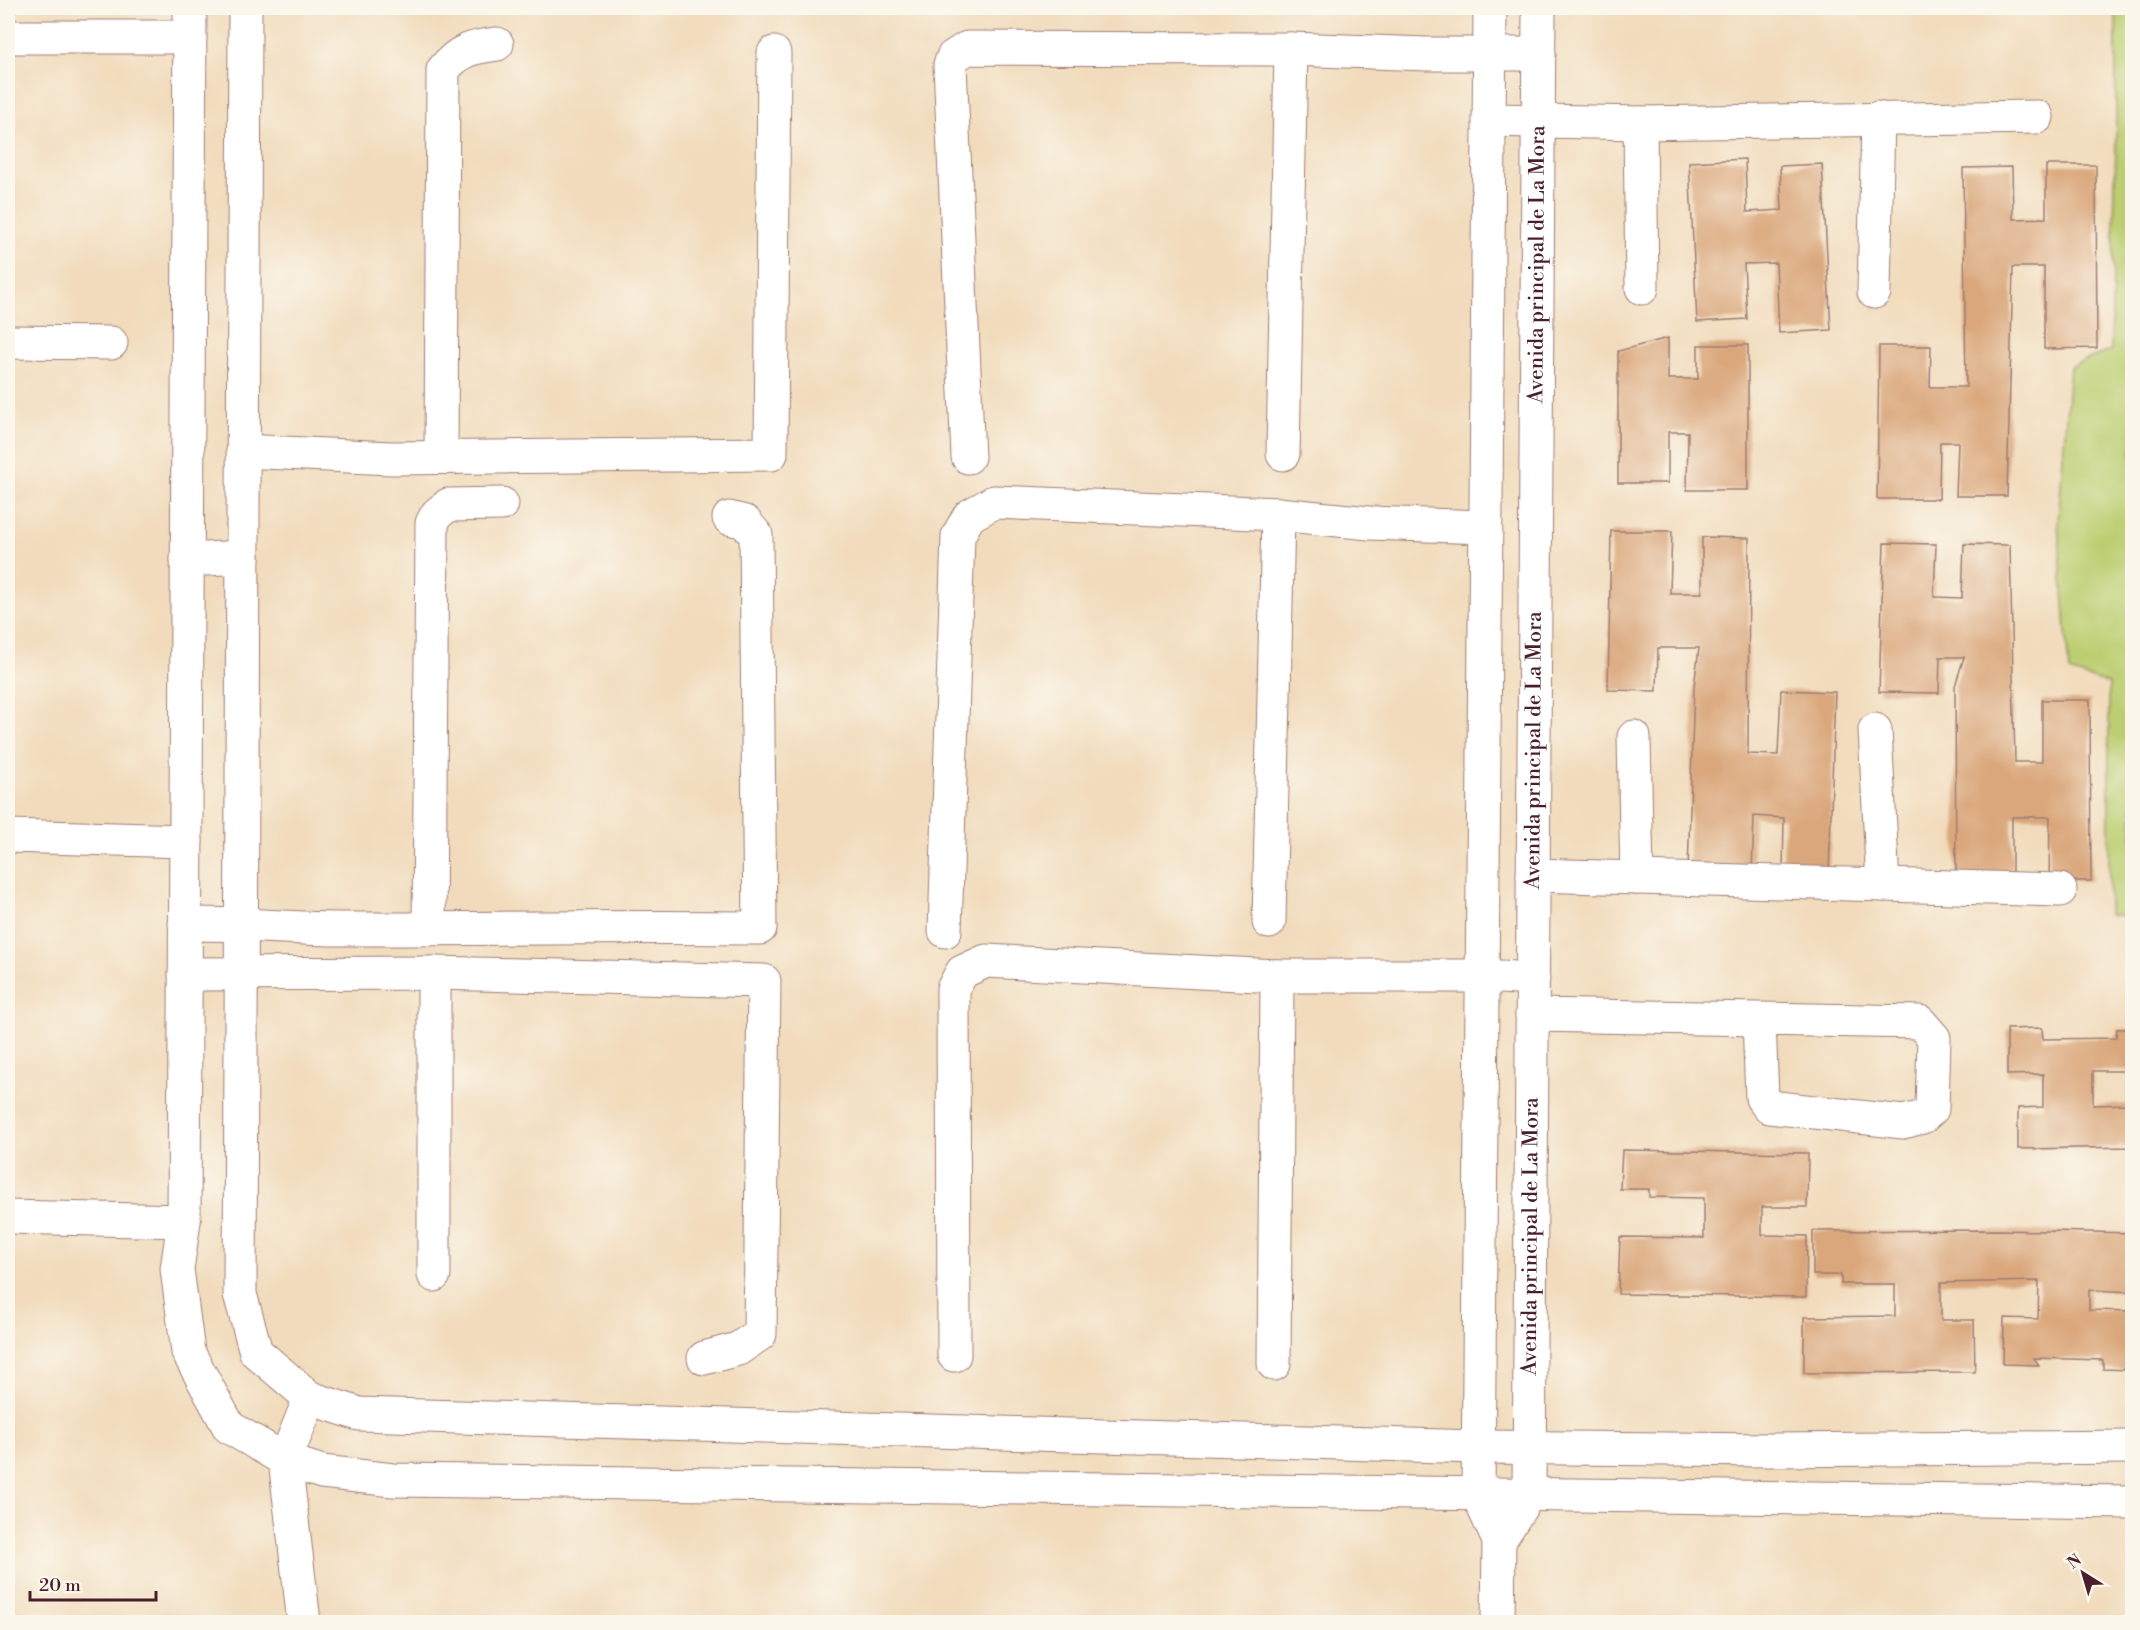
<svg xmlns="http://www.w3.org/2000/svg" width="2140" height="1630" font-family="'Libre Bodoni',serif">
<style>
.green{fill:#bcce71;stroke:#83764e;stroke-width:1.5}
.building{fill:#daa77b}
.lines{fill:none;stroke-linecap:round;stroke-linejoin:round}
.minor-casing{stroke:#9e7d74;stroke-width:35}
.minor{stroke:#fff;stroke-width:33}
.labels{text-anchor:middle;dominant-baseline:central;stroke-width:4.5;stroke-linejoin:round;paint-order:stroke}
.street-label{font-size:21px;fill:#4a1f2b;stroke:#fbf7ec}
</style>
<rect width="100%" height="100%" fill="#fbf7ec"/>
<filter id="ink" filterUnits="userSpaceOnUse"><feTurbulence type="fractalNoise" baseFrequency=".0167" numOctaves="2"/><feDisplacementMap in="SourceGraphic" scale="12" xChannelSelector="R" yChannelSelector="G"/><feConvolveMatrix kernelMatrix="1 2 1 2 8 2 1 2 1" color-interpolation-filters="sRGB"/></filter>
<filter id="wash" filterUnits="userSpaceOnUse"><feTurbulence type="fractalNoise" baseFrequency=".008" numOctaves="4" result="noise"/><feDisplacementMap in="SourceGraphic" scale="24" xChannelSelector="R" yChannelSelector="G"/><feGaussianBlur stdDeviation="1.35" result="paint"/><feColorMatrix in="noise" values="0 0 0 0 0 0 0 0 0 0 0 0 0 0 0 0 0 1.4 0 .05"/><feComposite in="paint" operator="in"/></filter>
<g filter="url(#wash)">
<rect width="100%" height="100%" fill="#f1dbbc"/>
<path class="green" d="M 2116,8 L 2132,8 L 2132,915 L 2109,915 L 2109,684 L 2069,672 L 2058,523 L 2070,367 L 2111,350 L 2116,145 Z"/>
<g id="blocks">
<path class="building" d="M 1745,159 L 1747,212 L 1782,210 L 1780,166 L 1822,164 L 1831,330 L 1779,333 L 1776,263 L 1744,264 L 1747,319 L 1697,322 L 1689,162 Z
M 2046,165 L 2096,165 L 2097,348 L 2044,349 L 2044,267 L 2013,267 L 2007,496 L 1956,496 L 1958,442 L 1940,442 L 1939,499 L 1877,499 L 1879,346 L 1931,346 L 1930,387 L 1966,387 L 1963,168 L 2012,167 L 2013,219 L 2046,218 Z
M 1668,338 L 1668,379 L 1698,379 L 1698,345 L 1748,345 L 1748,490 L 1687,490 L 1688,432 L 1668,432 L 1668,483 L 1618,483 L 1618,351 Z
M 1611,531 L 1672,531 L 1670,593 L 1702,593 L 1702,537 L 1749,538 L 1748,754 L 1778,755 L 1781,690 L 1835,692 L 1829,874 L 1783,873 L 1784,818 L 1754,816 L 1752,873 L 1688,871 L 1694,686 L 1699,648 L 1658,648 L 1657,691 L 1608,690 Z
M 1884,543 L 1936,544 L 1934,597 L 1962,598 L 1964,544 L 2010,545 L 2015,762 L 2042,762 L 2042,700 L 2090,700 L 2091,881 L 2049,881 L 2050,817 L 2012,817 L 2012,880 L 1956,880 L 1955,686 L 1964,657 L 1940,657 L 1939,693 L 1879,692 Z
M 2042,1028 L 2043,1039 L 2116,1038 L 2117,1029 L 2132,1029 L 2132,1074 L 2131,1071 L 2093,1071 L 2093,1105 L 2132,1104 L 2132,1147 L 2018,1149 L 2018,1108 L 2043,1107 L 2043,1074 L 2007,1075 L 2007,1029 Z
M 1622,1150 L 1808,1153 L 1807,1207 L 1762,1207 L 1762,1235 L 1807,1236 L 1806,1297 L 1618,1294 L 1620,1237 L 1704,1238 L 1704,1198 L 1649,1197 L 1649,1189 L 1620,1189 Z
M 1999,1230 L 2132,1233 L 2132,1292 L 2089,1290 L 2089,1310 L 2132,1311 L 2132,1370 L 2103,1369 L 2103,1360 L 2034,1358 L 2039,1365 L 2003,1364 L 2004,1318 L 2038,1319 L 2039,1281 L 1941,1283 L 1941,1320 L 1974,1320 L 1975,1372 L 1804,1373 L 1804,1317 L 1895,1316 L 1895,1284 L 1841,1284 L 1841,1275 L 1813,1275 L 1813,1231 Z"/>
</g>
</g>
<g filter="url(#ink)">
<use href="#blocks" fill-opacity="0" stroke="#9e7d74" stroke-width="1.5"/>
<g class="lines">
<defs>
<g id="minor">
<path d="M 190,8 L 184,1221 L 177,1269 L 188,1352 L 229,1427 L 285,1460 L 322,1472 L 393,1480 L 2132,1502"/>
<path d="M 245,8 L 240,1294 L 256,1352 L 310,1398 L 359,1414 L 1478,1447 L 1770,1450 L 2132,1447"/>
<path id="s1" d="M 1490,8 L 1478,1495 L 1499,1541 L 1529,1494 L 1539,8"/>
<path d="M 8,37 L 190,37"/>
<path d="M 1489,120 L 1640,123 L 2037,117"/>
<path d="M 1640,123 L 1642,288"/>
<path d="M 1874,292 L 1878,118"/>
<path d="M 8,342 L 111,343"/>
<path d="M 243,451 L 391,458 L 771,454 L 774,53"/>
<path d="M 1283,454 L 1291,49"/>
<path d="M 441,456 L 443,70 C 459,50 472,47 497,44"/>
<path d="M 968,457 L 950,65 L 953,57 L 967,48 L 1291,49 L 1427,54 L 1539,54"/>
<path d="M 187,560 L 243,557"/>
<path d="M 1875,730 L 1883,885"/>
<path d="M 1634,737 L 1637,878"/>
<path d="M 8,836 L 186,841"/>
<path d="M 1533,875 L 2060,890"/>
<path d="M 1269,922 L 1278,514"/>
<path d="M 185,924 C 239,923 291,929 344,929 C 483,929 621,926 760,928 L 756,535 L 745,522 L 729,518"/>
<path d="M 429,929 L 432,523 L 437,514 L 448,505 L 502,504"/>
<path d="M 945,931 L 958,536 L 969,516 L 994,502 L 1278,514 L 1369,523 L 1485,527"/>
<path d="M 434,973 L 764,981 L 760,1334 L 738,1349 L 704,1358"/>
<path d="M 185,974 L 434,973 L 434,1275"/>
<path d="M 1532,1015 L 1920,1022 L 1934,1038 L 1932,1109 L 1923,1117 L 1903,1122 L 1769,1107 L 1762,1098 L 1759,1021"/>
<path d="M 8,1217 L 184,1221"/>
<path d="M 954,1355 L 953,989 L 962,972 L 986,961 L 1277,976 L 1483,976 L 1533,979"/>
<path d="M 1274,1364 L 1277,976"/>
<path d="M 304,1622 L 285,1460 L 310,1398"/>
<path d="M 1498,1622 L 1499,1541"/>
</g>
</defs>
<use href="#minor" class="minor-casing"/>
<use href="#minor" class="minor"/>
</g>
</g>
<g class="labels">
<g class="street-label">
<text stroke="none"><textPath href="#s1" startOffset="2823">Avenida principal de La Mora</textPath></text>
<text stroke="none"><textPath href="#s1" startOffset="2337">Avenida principal de La Mora</textPath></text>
<text stroke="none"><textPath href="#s1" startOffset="1851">Avenida principal de La Mora</textPath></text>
</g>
</g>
<rect width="2140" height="1630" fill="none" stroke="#fbf7ec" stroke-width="30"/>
<g transform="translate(2083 1573) rotate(323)" stroke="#fbf7ec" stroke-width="4.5" paint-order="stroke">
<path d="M0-4.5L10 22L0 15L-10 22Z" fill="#4a1f2b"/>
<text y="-9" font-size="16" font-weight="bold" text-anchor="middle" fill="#4a1f2b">N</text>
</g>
<path d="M30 1591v9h126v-9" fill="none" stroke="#4a1f2b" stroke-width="3"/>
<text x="39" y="1591" font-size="18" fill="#4a1f2b" stroke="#fbf7ec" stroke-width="4.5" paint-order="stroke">20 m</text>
</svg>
